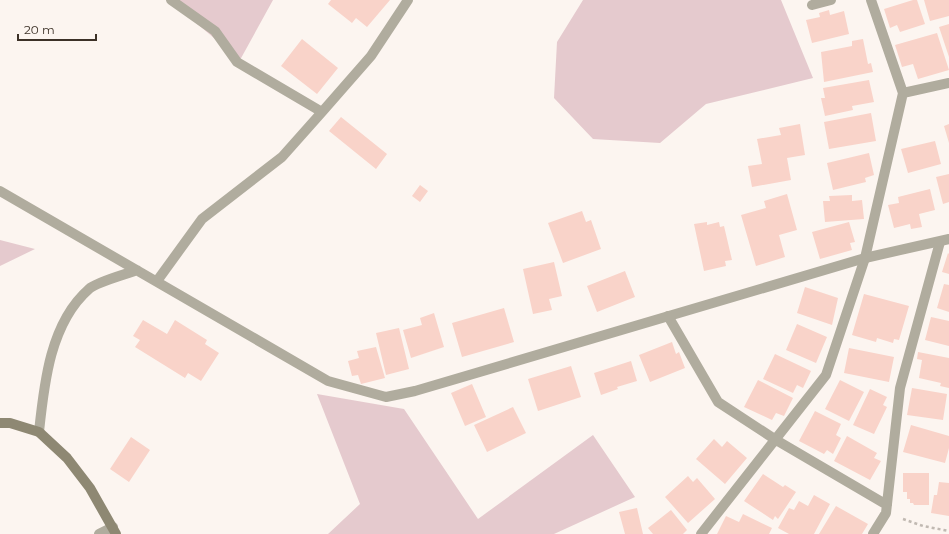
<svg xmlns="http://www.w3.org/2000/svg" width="949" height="534" font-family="Montserrat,sans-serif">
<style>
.green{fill:#e5cace}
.building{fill:#f9d3c9}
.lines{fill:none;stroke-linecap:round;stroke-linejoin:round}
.path{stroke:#c1b9b2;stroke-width:2.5;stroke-dasharray:3 3;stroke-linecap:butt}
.lane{stroke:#b0ac9e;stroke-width:10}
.street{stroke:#b0ac9e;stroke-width:10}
.secondary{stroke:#8e8873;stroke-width:10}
</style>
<rect width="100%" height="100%" fill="#fcf5f0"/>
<path class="green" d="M 169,0 L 273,0 L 240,60 Z
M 583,0 L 781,0 L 813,78 L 706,104 L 660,143 L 593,139 L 554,98 L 557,42 Z
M 0,240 L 35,249 L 0,266 Z
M 317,394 L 404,409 L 478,519 L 593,435 L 635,497 L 554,534 L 328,534 L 360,504 Z"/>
<path class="building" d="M 331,0 L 390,0 L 367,27 L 356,18 L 352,23 L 328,4 Z
M 913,0 L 917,0 L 925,24 L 900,32 L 897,25 L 890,28 L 884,9 Z
M 924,0 L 949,0 L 949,16 L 930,21 Z
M 829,10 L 830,15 L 844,11 L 849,34 L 812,43 L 806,20 L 820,17 L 819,13 Z
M 949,24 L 949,57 L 939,27 Z
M 937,33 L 949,70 L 918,79 L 913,64 L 902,67 L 895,45 Z
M 302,39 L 338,68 L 317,94 L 281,66 Z
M 863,39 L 868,64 L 871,63 L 873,72 L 824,82 L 821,52 L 852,46 L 852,41 Z
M 869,80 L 874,102 L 852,106 L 853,110 L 825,116 L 821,98 L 825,98 L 823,88 Z
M 871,113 L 876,141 L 829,149 L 824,122 Z
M 341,117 L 387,154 L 376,169 L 329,131 Z
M 800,124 L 805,155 L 787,158 L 791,180 L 752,187 L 748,166 L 762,164 L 757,139 L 781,135 L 779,128 Z
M 949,124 L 949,143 L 944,126 Z
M 935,141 L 941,164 L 908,173 L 901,149 Z
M 869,153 L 874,175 L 865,178 L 866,182 L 833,190 L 827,163 Z
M 949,174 L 949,202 L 943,204 L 936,177 Z
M 420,185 L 428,191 L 420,202 L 412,196 Z
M 930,189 L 935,210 L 919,214 L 922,227 L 911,229 L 910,224 L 894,228 L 888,205 L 899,203 L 898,197 Z
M 787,194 L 797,230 L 779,235 L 785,257 L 756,266 L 741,215 L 766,208 L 764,201 Z
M 852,195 L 852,201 L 862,200 L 864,219 L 825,222 L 823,201 L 830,201 L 829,196 Z
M 582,211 L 586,222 L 591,220 L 601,249 L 563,263 L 548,223 Z
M 707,222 L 707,225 L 719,222 L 720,227 L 724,226 L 732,260 L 725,261 L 726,266 L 704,271 L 694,224 Z
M 849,222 L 855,242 L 850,243 L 852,250 L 820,259 L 812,232 Z
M 948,253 L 949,254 L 949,274 L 942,272 Z
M 554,262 L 562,296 L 549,299 L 552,310 L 533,314 L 523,269 Z
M 625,271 L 635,297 L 597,312 L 587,286 Z
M 944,284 L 949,285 L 949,312 L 937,308 Z
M 805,287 L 838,298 L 832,325 L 797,313 Z
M 864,294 L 909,306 L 899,340 L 894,339 L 893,343 L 877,338 L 876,342 L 852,335 Z
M 504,308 L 514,342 L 462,357 L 452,323 Z
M 434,313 L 444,347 L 411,358 L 403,330 L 422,325 L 420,318 Z
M 931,317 L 949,321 L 949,346 L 925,340 Z
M 143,320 L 167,334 L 175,320 L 207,340 L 205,344 L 219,353 L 201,381 L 188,373 L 185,378 L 135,347 L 140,340 L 133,336 Z
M 797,324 L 827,337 L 816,363 L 786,350 Z
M 399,328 L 409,369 L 386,375 L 376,333 Z
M 672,342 L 676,354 L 679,352 L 685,368 L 650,382 L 639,355 Z
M 376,347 L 385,378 L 361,384 L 358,375 L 352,376 L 348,361 L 359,358 L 357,351 Z
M 849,348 L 894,357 L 889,382 L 844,373 Z
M 918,352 L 949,358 L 949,388 L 940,386 L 941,383 L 919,378 L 922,360 L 917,359 Z
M 775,354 L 811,371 L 803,388 L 797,385 L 793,393 L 763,379 Z
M 631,361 L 637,381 L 617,387 L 618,389 L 601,395 L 594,373 Z
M 571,366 L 581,397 L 538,411 L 528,379 Z
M 758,380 L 793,398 L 784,416 L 776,413 L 772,420 L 744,407 Z
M 840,380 L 864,392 L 849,421 L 825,409 Z
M 472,384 L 486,417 L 465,426 L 451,393 Z
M 912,388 L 947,394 L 943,420 L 907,415 Z
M 870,389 L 887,397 L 883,405 L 887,407 L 874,434 L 853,425 Z
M 513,407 L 526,433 L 487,452 L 474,425 Z
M 815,411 L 841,424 L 836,435 L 841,438 L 833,454 L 827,450 L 824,454 L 799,441 Z
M 911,425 L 949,436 L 949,448 L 945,463 L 903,452 Z
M 847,436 L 877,453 L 874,458 L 881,461 L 870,480 L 834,461 Z
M 131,437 L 150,450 L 129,482 L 110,469 Z
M 714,439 L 722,447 L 727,441 L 747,458 L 725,484 L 696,459 Z
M 903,473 L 929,473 L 929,505 L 914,505 L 913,503 L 910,503 L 910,499 L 907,499 L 907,492 L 903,492 Z
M 763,474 L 783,487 L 785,485 L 796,492 L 778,519 L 775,516 L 773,520 L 744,501 Z
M 688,476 L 693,482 L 697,478 L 715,499 L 688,523 L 665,497 Z
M 939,482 L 949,483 L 949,516 L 931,513 L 934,495 L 937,495 Z
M 814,495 L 830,504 L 814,534 L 789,534 L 778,528 L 789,508 L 794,510 L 799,501 L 808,506 Z
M 836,506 L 868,524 L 862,534 L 819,534 Z
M 637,508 L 643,534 L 625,534 L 619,512 Z
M 671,510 L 687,530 L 683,534 L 653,534 L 648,528 Z
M 743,514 L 772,528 L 769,534 L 717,534 L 726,516 L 739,522 Z"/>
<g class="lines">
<path class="path" d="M 903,519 L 923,526 L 949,531"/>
<path class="lane" d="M 812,5 L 831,0
M 903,93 L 949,83
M 668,316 L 718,402 L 776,440 L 887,505
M 701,534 L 826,375 L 865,258 L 903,93 L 871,0
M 873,534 L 886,513 L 900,388 L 940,242"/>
<path class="street" d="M 171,0 L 215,31 L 237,62 L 322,112
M 0,191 L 328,381 L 386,397 L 415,391 L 865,258 L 949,239
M 157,281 L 202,219 L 282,157 L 322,112 L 371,56 L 408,0
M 39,432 C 44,384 50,323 89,289 C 96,282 127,274 137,270
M 99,534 L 113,527"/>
<path class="secondary" d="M 0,423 L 10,423 L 39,432 L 67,458 L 90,488 L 116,534"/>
</g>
<path d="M18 34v6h78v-6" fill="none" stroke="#3c3127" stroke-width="2"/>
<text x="24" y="34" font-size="12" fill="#3c3127" stroke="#fcf5f0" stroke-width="3" paint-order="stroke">20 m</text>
</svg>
